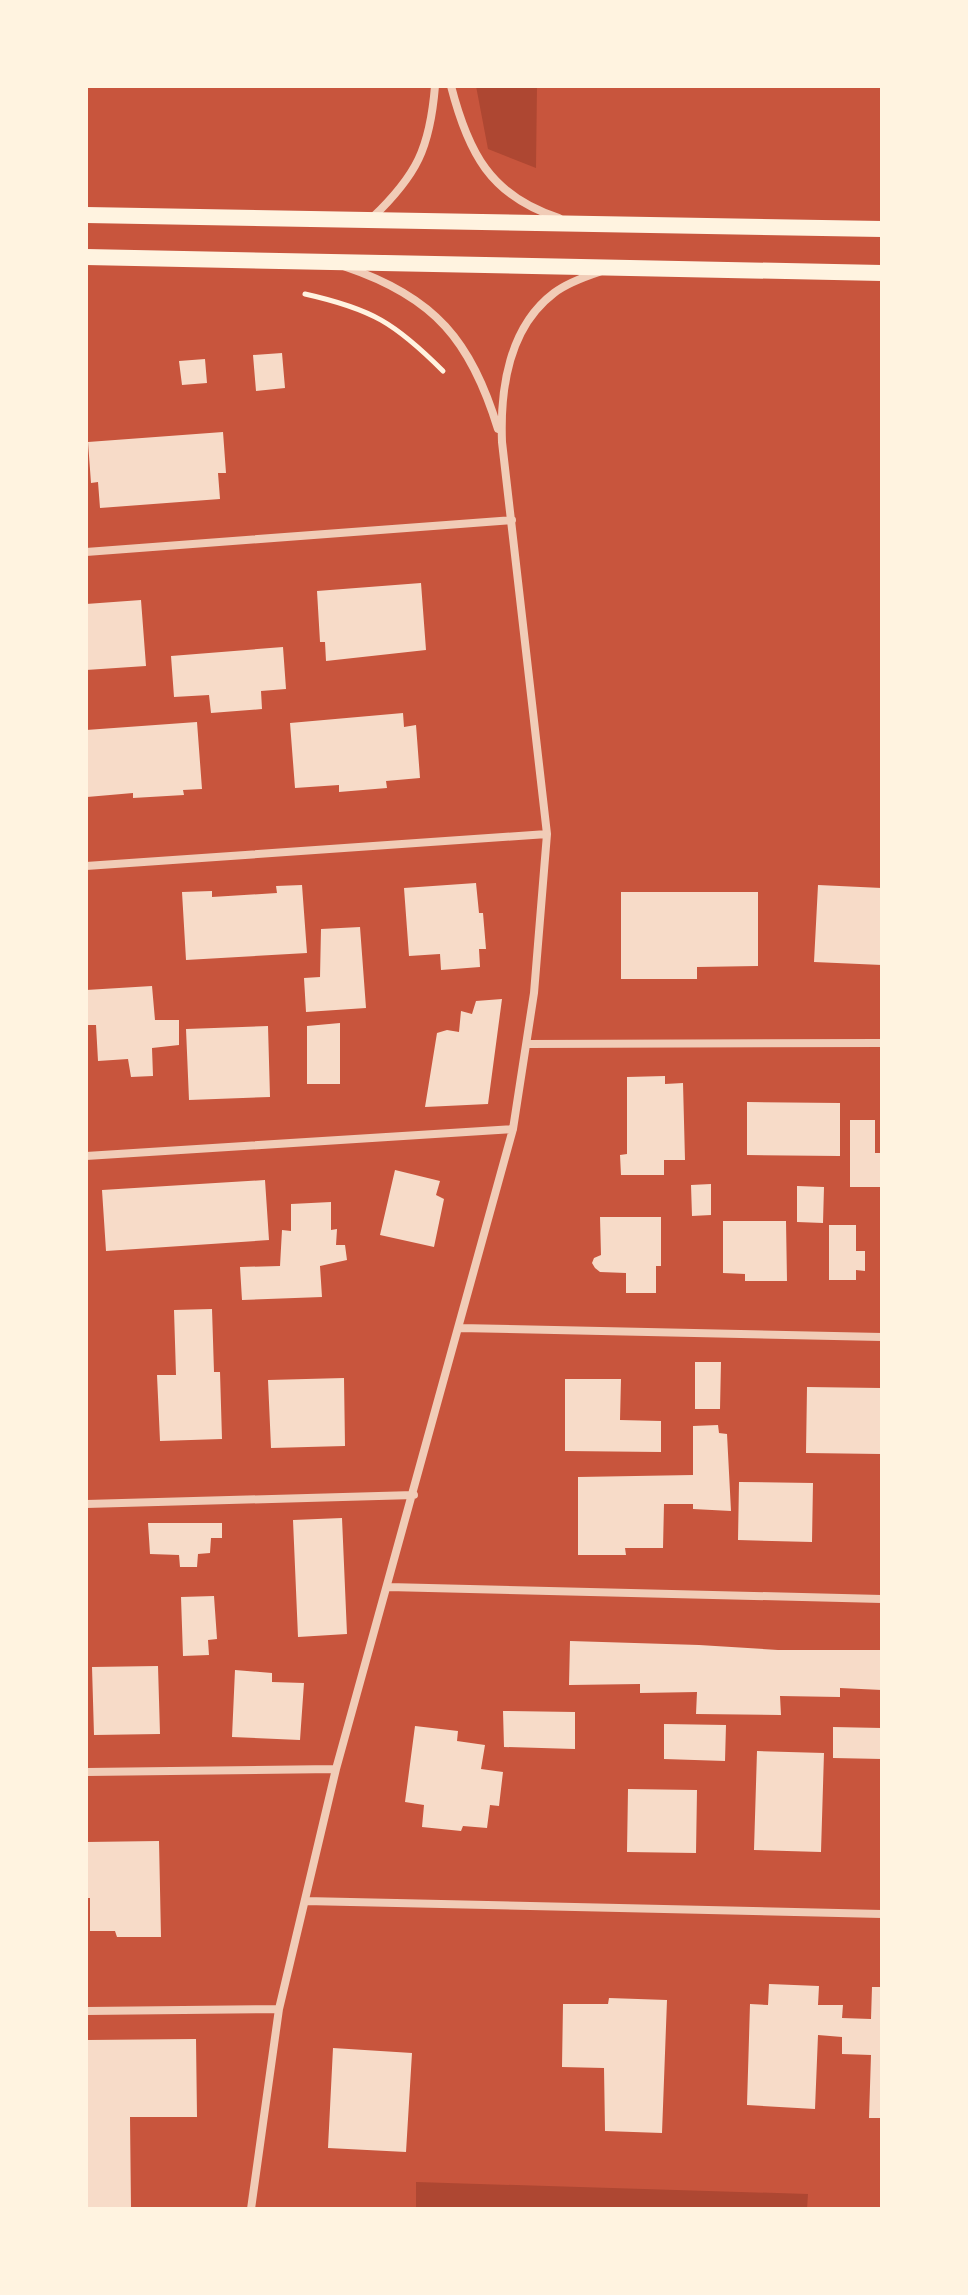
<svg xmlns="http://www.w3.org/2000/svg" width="968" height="2295" font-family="'Roboto Condensed',sans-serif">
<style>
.green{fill:#ae4732}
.building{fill:#f7dbc8}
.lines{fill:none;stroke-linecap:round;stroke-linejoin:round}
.path{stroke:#fff3e0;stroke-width:5}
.minor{stroke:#f1ccb7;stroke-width:8}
.secondary{stroke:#fff3e0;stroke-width:16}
</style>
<rect width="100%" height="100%" fill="#c8553d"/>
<path class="green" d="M 476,86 L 537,86 L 536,168 L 488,149 Z
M 416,2182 L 808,2194 L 807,2209 L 416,2209 Z"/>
<path class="building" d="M 282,353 L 285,388 L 256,391 L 253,355 Z
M 205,359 L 207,383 L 182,385 L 179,361 Z
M 223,432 L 226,473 L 218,473 L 220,499 L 100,508 L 98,482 L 91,483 L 88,442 Z
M 421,583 L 426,650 L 326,661 L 325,642 L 320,642 L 317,591 Z
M 141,600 L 146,666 L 86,670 L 86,604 Z
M 283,647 L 286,689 L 261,691 L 262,709 L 211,713 L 209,695 L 174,697 L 171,656 Z
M 403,713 L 404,727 L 416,725 L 420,778 L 386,781 L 387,788 L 339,792 L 339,785 L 295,788 L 290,723 Z
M 197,722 L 202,789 L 183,790 L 184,795 L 133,798 L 133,793 L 87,797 L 86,730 Z
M 476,883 L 479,913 L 483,913 L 486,949 L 479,949 L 480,967 L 441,970 L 440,954 L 409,956 L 404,888 Z
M 302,885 L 307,953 L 186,960 L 182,892 L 212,891 L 212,897 L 277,893 L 276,886 Z
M 818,885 L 882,888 L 882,965 L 814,962 Z
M 621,892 L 758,892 L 758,966 L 697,967 L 697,979 L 621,979 Z
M 360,927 L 366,1008 L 306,1012 L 304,978 L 320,977 L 321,929 Z
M 152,986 L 155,1020 L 179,1020 L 179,1045 L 152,1048 L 153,1076 L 131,1077 L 128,1059 L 98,1061 L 96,1025 L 88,1025 L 86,990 Z
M 502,999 L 488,1104 L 425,1107 L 437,1033 L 447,1030 L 459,1032 L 461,1011 L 472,1014 L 476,1001 Z
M 340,1023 L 340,1084 L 307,1084 L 307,1026 Z
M 268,1026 L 270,1097 L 189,1100 L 186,1029 Z
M 665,1076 L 665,1084 L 683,1083 L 685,1160 L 664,1160 L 664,1175 L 621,1175 L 620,1155 L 627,1154 L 627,1077 Z
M 747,1102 L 840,1103 L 840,1156 L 747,1155 Z
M 850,1120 L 875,1120 L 875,1153 L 882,1153 L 882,1187 L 850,1187 Z
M 395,1170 L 440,1181 L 436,1195 L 444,1199 L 434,1247 L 380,1235 Z
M 265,1180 L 269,1240 L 106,1251 L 102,1190 Z
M 711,1184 L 711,1215 L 692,1216 L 691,1185 Z
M 797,1186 L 824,1187 L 823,1223 L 797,1222 Z
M 331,1202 L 331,1230 L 337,1229 L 336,1245 L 345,1245 L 347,1260 L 320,1266 L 322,1297 L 242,1300 L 240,1267 L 280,1266 L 282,1230 L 291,1231 L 291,1204 Z
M 600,1217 L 661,1217 L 661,1266 L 656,1266 L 656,1293 L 626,1293 L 626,1273 L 600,1272 L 595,1268 L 592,1263 L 594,1258 L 601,1255 Z
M 723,1221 L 786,1221 L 787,1281 L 745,1281 L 745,1274 L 723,1273 Z
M 829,1225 L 856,1225 L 856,1251 L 865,1251 L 865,1271 L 856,1270 L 856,1280 L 829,1280 Z
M 212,1309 L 214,1372 L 220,1372 L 222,1439 L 160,1441 L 157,1375 L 176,1375 L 174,1310 Z
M 695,1362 L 721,1362 L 720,1409 L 695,1409 Z
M 344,1378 L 345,1446 L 271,1448 L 268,1380 Z
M 565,1379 L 621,1379 L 620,1420 L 661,1421 L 661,1452 L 565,1451 Z
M 807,1387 L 881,1388 L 881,1454 L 806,1453 Z
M 718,1425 L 719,1433 L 727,1434 L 731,1511 L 693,1509 L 693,1504 L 664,1504 L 663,1548 L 625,1548 L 626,1555 L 578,1555 L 578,1477 L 693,1475 L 693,1426 Z
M 739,1482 L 813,1483 L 812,1542 L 738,1540 Z
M 342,1518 L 347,1634 L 298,1637 L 293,1520 Z
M 148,1523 L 222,1523 L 222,1538 L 211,1538 L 210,1553 L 198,1554 L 197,1567 L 180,1567 L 179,1555 L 150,1554 Z
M 214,1596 L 217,1639 L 208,1640 L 209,1655 L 183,1656 L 181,1597 Z
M 570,1641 L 699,1645 L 778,1650 L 882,1650 L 882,1690 L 840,1688 L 840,1697 L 780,1696 L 781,1715 L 696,1714 L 697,1692 L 640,1693 L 640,1684 L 569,1685 Z
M 158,1666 L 160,1734 L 94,1735 L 92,1667 Z
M 235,1670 L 272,1673 L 272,1682 L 304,1683 L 300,1740 L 232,1737 Z
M 503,1711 L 575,1712 L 575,1749 L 504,1747 Z
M 664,1724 L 726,1725 L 725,1761 L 664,1759 Z
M 415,1726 L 458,1731 L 457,1741 L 485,1745 L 481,1769 L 503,1772 L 499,1806 L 490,1805 L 487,1828 L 463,1826 L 461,1831 L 422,1827 L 424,1805 L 405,1802 Z
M 833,1727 L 882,1728 L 882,1759 L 833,1758 Z
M 757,1751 L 824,1753 L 821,1852 L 754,1850 Z
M 628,1789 L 697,1790 L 696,1853 L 627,1852 Z
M 159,1841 L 161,1937 L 117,1937 L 115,1931 L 90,1931 L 90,1898 L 86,1898 L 86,1842 Z
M 769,1984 L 819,1986 L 818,2005 L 843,2005 L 842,2018 L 871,2019 L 872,1987 L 882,1987 L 882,2118 L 869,2118 L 871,2055 L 842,2054 L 842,2037 L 818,2035 L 815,2109 L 747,2105 L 750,2004 L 768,2005 Z
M 609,1998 L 667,2000 L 662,2133 L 605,2131 L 604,2068 L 562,2067 L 563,2004 L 608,2004 Z
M 196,2039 L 197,2117 L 130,2117 L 131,2209 L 86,2209 L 86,2040 Z
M 333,2048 L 412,2053 L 406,2152 L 328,2148 Z"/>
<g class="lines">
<path class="path" d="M 305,294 C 372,309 395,323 443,371"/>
<path class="minor" d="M 451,86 C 468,152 490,196 559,218
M 372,218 C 417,175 430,148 435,86
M 346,267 C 435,297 471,341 498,429
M 86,552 L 512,520
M 86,866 L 547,834
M 527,1044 L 882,1043
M 86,1156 L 513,1129
M 459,1328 L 882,1337
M 86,1504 L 414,1495
M 388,1587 L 882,1599
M 86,1772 L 336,1769
M 305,1901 L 882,1914
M 86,2011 L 279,2009
M 251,2209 L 279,2009 L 336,1769 L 513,1129 L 534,993 L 547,834 L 502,442 C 500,389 509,327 554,293 C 567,283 584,277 599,272"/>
<path class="secondary" d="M 86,215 L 882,229
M 86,257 L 882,273"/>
</g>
<rect width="968" height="2295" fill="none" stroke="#fff3e0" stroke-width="176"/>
</svg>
